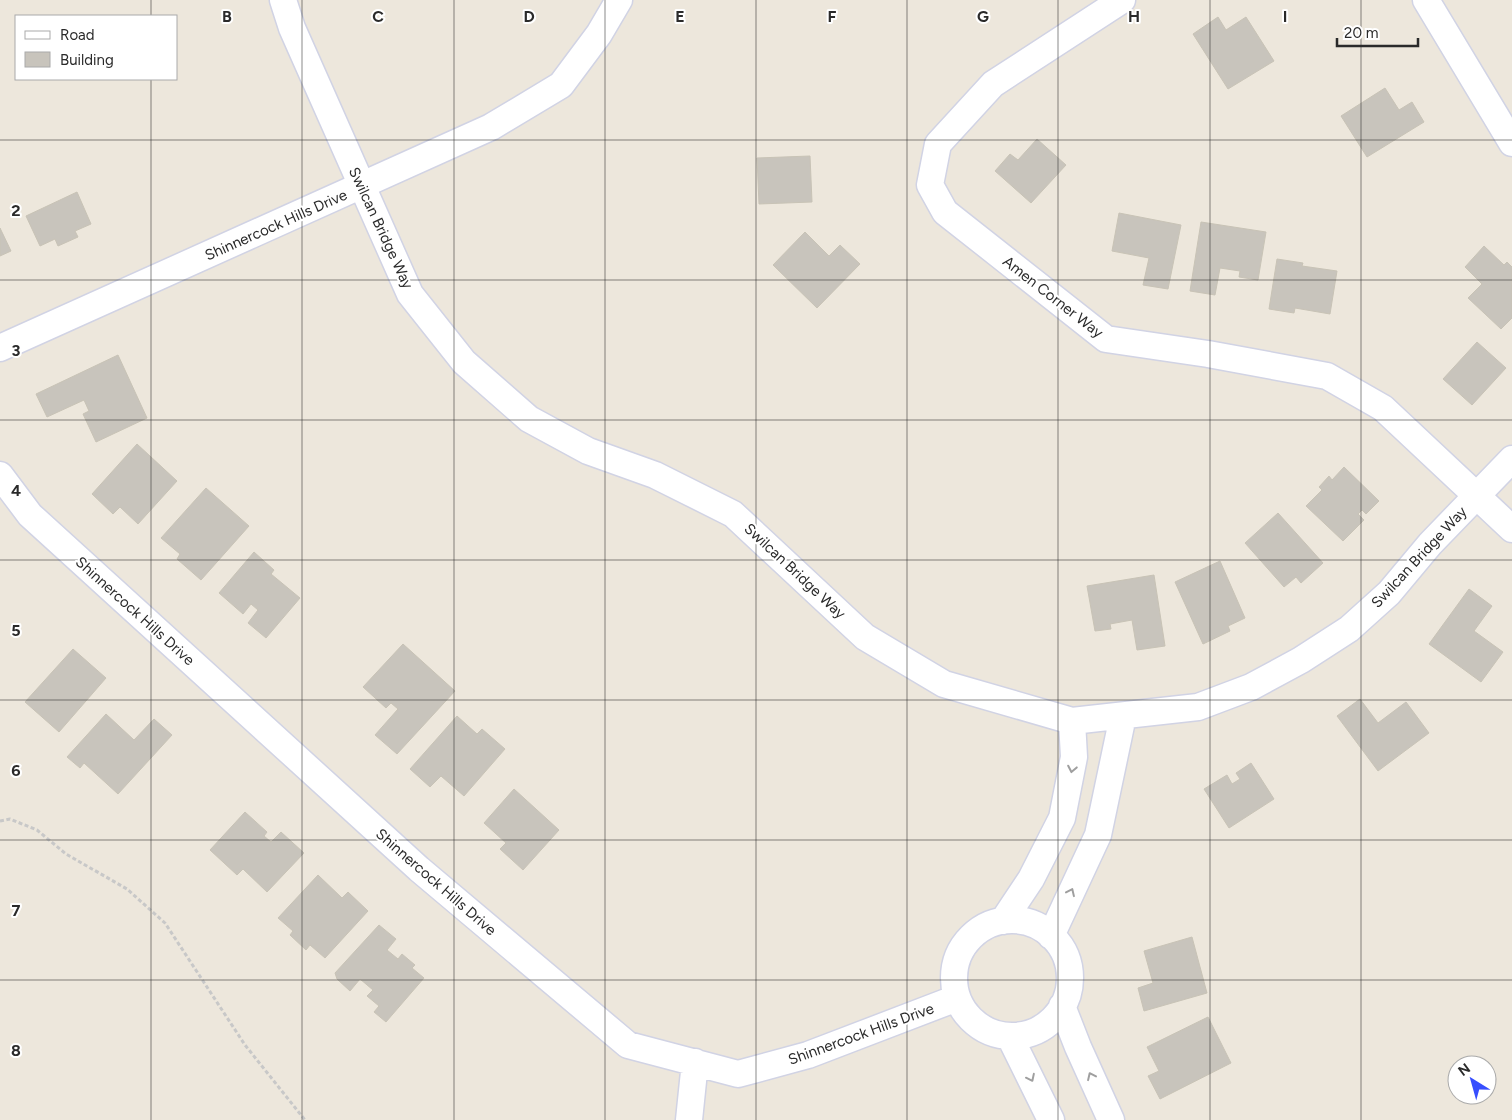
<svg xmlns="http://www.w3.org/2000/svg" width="1512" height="1120" font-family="Figtree,sans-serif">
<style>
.building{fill:#c8c4bc;stroke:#c8c3b6}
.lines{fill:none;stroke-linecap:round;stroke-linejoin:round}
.minor-casing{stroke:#d1d3e4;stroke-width:29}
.path{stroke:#c8c8c8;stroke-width:3;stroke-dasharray:4 2.5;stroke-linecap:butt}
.minor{stroke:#fff;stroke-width:26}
.oneway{stroke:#9f9f9f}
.grid{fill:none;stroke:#2a2a2a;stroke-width:1;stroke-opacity:0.55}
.labels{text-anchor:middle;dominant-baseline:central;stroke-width:4;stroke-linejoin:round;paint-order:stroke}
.street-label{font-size:15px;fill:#2a2a2a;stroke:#fff}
.grid-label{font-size:16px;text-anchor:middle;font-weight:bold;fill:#2a2a2a;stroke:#fff;stroke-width:4;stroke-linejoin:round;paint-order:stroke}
</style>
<rect width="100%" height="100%" fill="#ede7dc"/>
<path class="building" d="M 1218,17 L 1226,30 L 1246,17 L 1274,61 L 1228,89 L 1193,34 Z
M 1385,88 L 1399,110 L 1412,102 L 1424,122 L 1367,157 L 1341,116 Z
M 1037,139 L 1066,165 L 1031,203 L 995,171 L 1010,154 L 1018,160 Z
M 810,156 L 812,202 L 759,204 L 757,158 Z
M 77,192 L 91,224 L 75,231 L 78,237 L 58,246 L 55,239 L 40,246 L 26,216 Z
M 1119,213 L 1181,225 L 1168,289 L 1143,285 L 1149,258 L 1112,251 Z
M 1201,222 L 1266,232 L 1258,280 L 1239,277 L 1240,271 L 1220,268 L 1215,295 L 1190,291 Z
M 0,228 L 11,251 L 0,256 Z
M 805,232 L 829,256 L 840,245 L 860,264 L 817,308 L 773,265 Z
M 1484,246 L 1504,265 L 1507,262 L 1512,267 L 1512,318 L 1501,329 L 1468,298 L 1482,284 L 1465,267 Z
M 1277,259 L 1303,263 L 1302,266 L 1337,271 L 1330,314 L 1295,308 L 1294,313 L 1269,309 Z
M 1477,342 L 1506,368 L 1472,405 L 1443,379 Z
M 118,355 L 147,418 L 96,442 L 83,414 L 89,411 L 84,400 L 47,417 L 36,394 Z
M 137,444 L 177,481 L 138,524 L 120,507 L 113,514 L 92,494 Z
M 1344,467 L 1379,501 L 1366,514 L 1362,510 L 1358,514 L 1364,520 L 1343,541 L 1306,506 L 1322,490 L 1319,487 L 1329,476 L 1332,480 Z
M 206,488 L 249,526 L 201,580 L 177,559 L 180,554 L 161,538 Z
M 1278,513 L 1323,563 L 1301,583 L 1296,577 L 1284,587 L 1245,543 Z
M 254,552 L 274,570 L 271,574 L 300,598 L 266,638 L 248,623 L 258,610 L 251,604 L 243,614 L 219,593 Z
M 1220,561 L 1245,618 L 1228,626 L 1230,631 L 1203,644 L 1175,582 Z
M 1154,575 L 1165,646 L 1137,650 L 1132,620 L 1110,624 L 1111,629 L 1095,631 L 1087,586 Z
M 1469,589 L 1492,606 L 1474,631 L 1503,652 L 1481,682 L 1429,644 Z
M 403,644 L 455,691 L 397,754 L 375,735 L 398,709 L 391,703 L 386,708 L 363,687 Z
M 73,649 L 106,678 L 59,732 L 25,702 Z
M 1360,699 L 1378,723 L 1406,702 L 1429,733 L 1378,771 L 1337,716 Z
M 106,714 L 134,740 L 154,719 L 172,735 L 118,794 L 84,763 L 80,768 L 67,757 Z
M 457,716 L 477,734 L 482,729 L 505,749 L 464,796 L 441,776 L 430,787 L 410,769 Z
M 1251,763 L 1274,799 L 1229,828 L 1204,789 L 1227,775 L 1232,784 L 1240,779 L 1236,773 Z
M 514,789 L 559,830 L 523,870 L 500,849 L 506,843 L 484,823 Z
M 245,812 L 267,832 L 264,836 L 271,842 L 281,832 L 304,853 L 267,892 L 243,869 L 237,875 L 210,850 Z
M 318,875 L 342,898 L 348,892 L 368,911 L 325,958 L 310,945 L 306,950 L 290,935 L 293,931 L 278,918 Z
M 379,925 L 396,939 L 387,950 L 398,959 L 402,954 L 415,965 L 412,968 L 424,978 L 386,1022 L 374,1012 L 379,1006 L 367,996 L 373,990 L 360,979 L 350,991 L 337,979 L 335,973 Z
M 1192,937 L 1207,993 L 1144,1011 L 1138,988 L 1153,983 L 1144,951 Z
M 1208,1017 L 1231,1063 L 1160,1099 L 1148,1076 L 1159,1071 L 1147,1047 Z"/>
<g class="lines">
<defs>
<path id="minor" d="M 283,0 L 292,28 L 410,294 L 464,362 L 529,419 L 588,451 L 655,475 L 733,514 L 865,637 L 944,684 L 1072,721 L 1198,707 L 1251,687 L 1301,660 L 1349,629 L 1389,593 L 1430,544 L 1512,459
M 1122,0 L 993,84 L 938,144 L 930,185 L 945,212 L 1106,339 L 1208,354 L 1327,376 L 1383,408 L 1512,529
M 1426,0 L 1512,143
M 0,348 L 491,127 L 561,85 L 599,34 L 619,0
M 0,475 L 30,515 L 419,869 L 628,1045 L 738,1074 L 808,1055 L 957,998
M954 978a58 58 0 1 1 116 0a58 58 0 1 1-116 0Z
M 1003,921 L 1031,879 L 1062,818 L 1074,757 L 1072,721
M 1051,936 L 1098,835 L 1123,716
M 1062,1006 L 1078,1047 L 1111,1120
M 1010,1037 L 1051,1120
M 689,1120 L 695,1062"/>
</defs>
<use href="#minor" class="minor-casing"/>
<path class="path" d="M 0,821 L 10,819 L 37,830 L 66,854 L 127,889 L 165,923 L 245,1045 L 305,1120"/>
<use href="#minor" class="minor"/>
</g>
<defs><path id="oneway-chevron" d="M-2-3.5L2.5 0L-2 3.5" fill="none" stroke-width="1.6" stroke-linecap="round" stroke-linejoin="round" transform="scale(1.25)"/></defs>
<g class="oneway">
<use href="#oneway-chevron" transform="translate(1072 769) rotate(101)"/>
<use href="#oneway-chevron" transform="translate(1071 892) rotate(-65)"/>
<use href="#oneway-chevron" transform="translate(1091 1076) rotate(-115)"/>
<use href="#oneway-chevron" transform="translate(1031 1078) rotate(64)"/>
</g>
<path class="grid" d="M 151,0 L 151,16M 302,0 L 302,1120M 454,0 L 454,1120M 605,0 L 605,1120M 756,0 L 756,1120M 907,0 L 907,1120M 1058,0 L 1058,1120M 1210,0 L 1210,1120M 1361,0 L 1361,1120M 151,79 L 151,1120M 0,140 L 1512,140M 0,280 L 1512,280M 0,420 L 1512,420M 0,560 L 1512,560M 0,700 L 1512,700M 0,840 L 1512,840M 0,980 L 1512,980"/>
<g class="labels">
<g class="street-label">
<text transform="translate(276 225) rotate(-24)">Shinnercock Hills Drive</text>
<text transform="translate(381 228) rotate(65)">Swilcan Bridge Way</text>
<text transform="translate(1053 297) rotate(38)">Amen Corner Way</text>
<text transform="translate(1419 557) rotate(-47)">Swilcan Bridge Way</text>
<text transform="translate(795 571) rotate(43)">Swilcan Bridge Way</text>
<text transform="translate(135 611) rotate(42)">Shinnercock Hills Drive</text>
<text transform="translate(436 882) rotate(41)">Shinnercock Hills Drive</text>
<text transform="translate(861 1034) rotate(-20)">Shinnercock Hills Drive</text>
</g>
</g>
<g class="grid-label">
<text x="227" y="22">B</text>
<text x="378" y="22">C</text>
<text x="529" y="22">D</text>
<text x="680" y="22">E</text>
<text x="832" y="22">F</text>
<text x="983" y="22">G</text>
<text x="1134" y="22">H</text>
<text x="1285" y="22">I</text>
<text x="16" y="216">2</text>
<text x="16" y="356">3</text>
<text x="16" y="496">4</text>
<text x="16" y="636">5</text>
<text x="16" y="776">6</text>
<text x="16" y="916">7</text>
<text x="16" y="1056">8</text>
</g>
<rect x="15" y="15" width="162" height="65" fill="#ffffff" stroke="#aaaaaa"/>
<rect x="25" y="31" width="25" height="8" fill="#ffffff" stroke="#aaaaaa"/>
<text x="60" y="40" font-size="15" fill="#2a2a2a">Road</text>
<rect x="25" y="52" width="25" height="15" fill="#c8c4bc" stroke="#aaaaaa"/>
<text x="60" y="65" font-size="15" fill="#2a2a2a">Building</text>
<g transform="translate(1472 1080) rotate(323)"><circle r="24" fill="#ffffff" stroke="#aaaaaa"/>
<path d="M0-4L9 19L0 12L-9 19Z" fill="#374efe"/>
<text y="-8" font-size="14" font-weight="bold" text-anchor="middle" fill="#2a2a2a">N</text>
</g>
<path d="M1337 38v8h81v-8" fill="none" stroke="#2a2a2a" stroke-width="2.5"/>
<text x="1344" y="38" font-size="15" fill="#2a2a2a" stroke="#ffffff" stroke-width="4" paint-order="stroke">20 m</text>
</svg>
